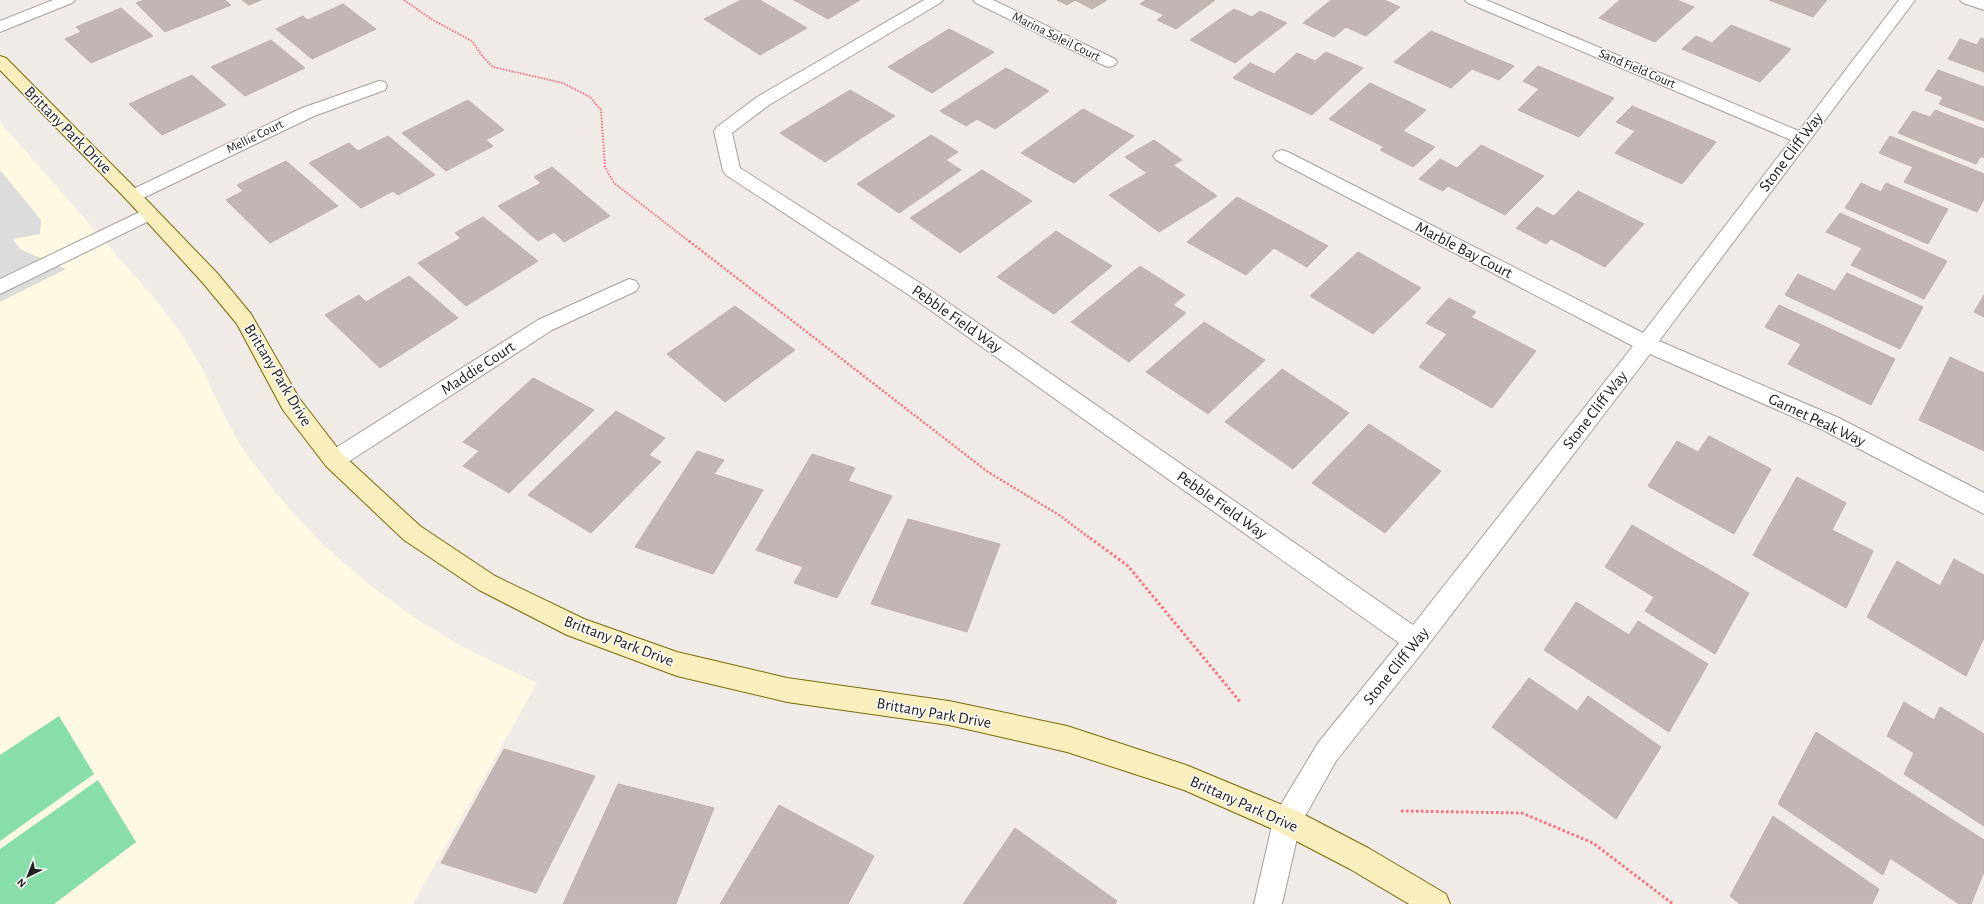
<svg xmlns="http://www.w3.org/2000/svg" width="1984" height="904" font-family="'Alegreya Sans',sans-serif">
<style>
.education{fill:#fff8e2}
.pitch{fill:#87dea9}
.parking{fill:#dcdcdc}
.building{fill:#c1b6b3;stroke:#c2afa9}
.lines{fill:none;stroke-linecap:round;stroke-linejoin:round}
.lane-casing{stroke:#a1a1a1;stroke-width:2}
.street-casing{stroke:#a1a1a1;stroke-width:2}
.secondary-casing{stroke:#786c07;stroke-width:2}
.path-far2{stroke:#f87180;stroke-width:2;stroke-dasharray:1.5 1.5;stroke-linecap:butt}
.path-far1{stroke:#f87180;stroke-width:2.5;stroke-dasharray:2 2;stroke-linecap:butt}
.path{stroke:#f87180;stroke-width:3;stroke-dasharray:2.5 2.5;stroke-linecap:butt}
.lane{fill:#fff;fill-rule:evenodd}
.street{fill:#fff;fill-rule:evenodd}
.secondary{fill:#f9efbd;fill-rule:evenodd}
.labels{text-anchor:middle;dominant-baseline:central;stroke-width:3;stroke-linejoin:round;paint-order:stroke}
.far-street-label{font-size:13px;fill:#202020;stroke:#fff}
.street-label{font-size:16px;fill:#202020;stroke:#fff}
</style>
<rect width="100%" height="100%" fill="#f0ebe7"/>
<path class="education" d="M 0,122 L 154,298 L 179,330 L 201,366 L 227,421 L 243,449 L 275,492 L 321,543 L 372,587 L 415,618 L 459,645 L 537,683 L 413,904 L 0,904 Z"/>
<path class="pitch" d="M 59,716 L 94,774 L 0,841 L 0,755 Z
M 98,780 L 136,842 L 54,904 L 0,904 L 0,849 Z"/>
<path class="parking" d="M 0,170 L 41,220 L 40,234 L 13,239 L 20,249 L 66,269 L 0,302 Z"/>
<path class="building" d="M 144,0 L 225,0 L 231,5 L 165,32 L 136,3 Z
M 242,0 L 261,0 L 249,5 Z
M 741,0 L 760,0 L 807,28 L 760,55 L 704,19 Z
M 794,0 L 860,0 L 828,19 Z
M 1057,0 L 1107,0 L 1092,9 L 1075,0 L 1067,5 Z
M 1146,0 L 1215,0 L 1176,29 L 1157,20 L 1164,15 L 1140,4 Z
M 1331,0 L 1384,0 L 1400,7 L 1366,36 L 1346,27 L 1334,37 L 1303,23 Z
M 1620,0 L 1677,0 L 1694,7 L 1655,42 L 1599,18 Z
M 1769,0 L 1827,0 L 1813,17 Z
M 343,4 L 376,29 L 312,59 L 276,29 L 303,16 L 308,20 Z
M 121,8 L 153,36 L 91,63 L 65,39 L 81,32 L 76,27 Z
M 1234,9 L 1252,17 L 1260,11 L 1287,23 L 1235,63 L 1190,40 Z
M 1731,25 L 1791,49 L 1760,82 L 1682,49 L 1696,36 L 1712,43 Z
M 949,29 L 994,52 L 932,93 L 888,67 Z
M 1431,31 L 1514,66 L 1499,80 L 1472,69 L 1451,88 L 1394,62 Z
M 1981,38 L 1984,39 L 1984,72 L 1948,59 L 1960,39 L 1977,45 Z
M 271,40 L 305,68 L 245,96 L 211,67 Z
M 1326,52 L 1363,68 L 1312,115 L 1233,78 L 1250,63 L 1274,74 L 1297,53 L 1315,61 Z
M 1538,66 L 1614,98 L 1579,137 L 1518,110 L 1539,89 L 1523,81 Z
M 1006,68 L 1049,91 L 995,129 L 977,119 L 966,126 L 940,111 Z
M 1938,70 L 1984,87 L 1984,121 L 1939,104 L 1943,97 L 1925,90 Z
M 192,75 L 226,105 L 162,135 L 129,104 Z
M 1370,83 L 1426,110 L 1403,131 L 1435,147 L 1413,167 L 1380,150 L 1384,147 L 1329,119 Z
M 850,90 L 895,116 L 825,162 L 780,133 Z
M 468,100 L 504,130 L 486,140 L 493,146 L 446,171 L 402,133 Z
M 1632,106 L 1716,142 L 1682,184 L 1615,153 L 1635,131 L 1616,122 Z
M 1083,109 L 1134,136 L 1074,183 L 1021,153 Z
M 1935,110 L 1984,129 L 1984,158 L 1981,156 L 1976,164 L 1898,133 L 1913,111 L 1930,117 Z
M 931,135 L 958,152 L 946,160 L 961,170 L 899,213 L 857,184 Z
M 388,136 L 435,175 L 398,195 L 393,191 L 361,208 L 309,163 L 349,143 L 358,151 Z
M 1890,136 L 1984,174 L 1984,199 L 1977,212 L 1904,182 L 1913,167 L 1879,153 Z
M 1154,140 L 1182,160 L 1173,165 L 1217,196 L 1159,232 L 1109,195 L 1147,173 L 1125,157 Z
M 1481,145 L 1544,176 L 1505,215 L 1448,186 L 1443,191 L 1419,179 L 1440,159 L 1457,168 Z
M 286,161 L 338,206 L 270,243 L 226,200 L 243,191 L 237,185 Z
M 552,167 L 610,216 L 564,242 L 554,232 L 538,241 L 498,206 L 541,183 L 534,177 Z
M 982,170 L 1032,201 L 960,253 L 910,218 Z
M 1861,183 L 1881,192 L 1886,183 L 1948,209 L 1928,244 L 1845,208 Z
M 1578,191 L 1644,224 L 1605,267 L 1551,239 L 1546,244 L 1516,228 L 1537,207 L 1554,216 Z
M 1237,197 L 1328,246 L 1307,267 L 1274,248 L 1246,275 L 1187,242 Z
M 1840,213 L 1947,261 L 1924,299 L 1851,265 L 1862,248 L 1826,232 Z
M 483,217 L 538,261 L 466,306 L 418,263 L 461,238 L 455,233 Z
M 1056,231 L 1112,266 L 1054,314 L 997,277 Z
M 1358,252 L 1421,288 L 1373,334 L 1310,296 Z
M 1140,266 L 1185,295 L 1173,305 L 1186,313 L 1129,362 L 1071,322 Z
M 1847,273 L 1923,307 L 1900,349 L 1785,295 L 1798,274 L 1835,291 Z
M 409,276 L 458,318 L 380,368 L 325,315 L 359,295 L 366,302 Z
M 1984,295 L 1984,317 L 1974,312 Z
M 1449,298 L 1476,312 L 1471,317 L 1536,351 L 1492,408 L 1419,367 L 1447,334 L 1426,323 Z
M 1779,305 L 1895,359 L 1871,405 L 1788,364 L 1801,344 L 1765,327 Z
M 735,306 L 795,350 L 725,402 L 667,354 Z
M 1204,322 L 1265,360 L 1208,414 L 1146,372 Z
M 1950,357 L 1984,373 L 1984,451 L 1919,420 Z
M 1282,369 L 1349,413 L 1293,469 L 1225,422 Z
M 533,378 L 594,410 L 509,493 L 463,466 L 479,451 L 463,442 Z
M 616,411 L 665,438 L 649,455 L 661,462 L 591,533 L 528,495 Z
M 1369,424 L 1441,471 L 1385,533 L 1312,483 Z
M 1709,436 L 1771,469 L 1734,534 L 1648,486 L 1677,441 L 1698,452 Z
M 697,451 L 724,460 L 714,474 L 763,490 L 713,574 L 635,547 Z
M 812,454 L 855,468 L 848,481 L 892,496 L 837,598 L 794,583 L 803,567 L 756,550 Z
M 1797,477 L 1846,503 L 1832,530 L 1873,551 L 1846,608 L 1753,555 Z
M 908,519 L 1000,544 L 967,632 L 871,604 Z
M 1632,525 L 1749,593 L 1715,654 L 1645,611 L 1654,597 L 1605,567 Z
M 1954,559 L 1984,575 L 1984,638 L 1966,676 L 1867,617 L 1897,561 L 1940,586 Z
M 1576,602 L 1629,635 L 1638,621 L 1708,664 L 1669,732 L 1544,650 Z
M 1529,678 L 1577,711 L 1588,696 L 1661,747 L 1616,819 L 1492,727 Z
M 1904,702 L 1934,720 L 1940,707 L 1984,734 L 1984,826 L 1904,774 L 1914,753 L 1887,736 Z
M 1816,732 L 1984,840 L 1984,872 L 1971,904 L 1959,904 L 1890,858 L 1883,875 L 1778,804 Z
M 504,749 L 595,776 L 536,893 L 441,863 Z
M 618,784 L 714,808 L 676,904 L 563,904 Z
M 779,805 L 874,856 L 848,904 L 720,904 Z
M 1773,816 L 1879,889 L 1872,904 L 1740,904 L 1730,896 Z
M 1015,828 L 1117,901 L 1115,904 L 963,904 Z"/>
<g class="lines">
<defs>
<path id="lane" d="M 148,208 L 155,210 L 157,214 L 155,218 L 0,294 L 0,279 Z"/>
<path id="street" d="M 53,0 L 75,0 L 72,3 L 0,32 L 0,21 Z
M 924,0 L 943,0 L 940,3 L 769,105 L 732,133 L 740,168 L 923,285 L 1413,625 L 1633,346 L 1276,160 L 1273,156 L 1276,152 L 1282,150 L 1288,152 L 1643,333 L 1791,140 L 1468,3 L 1465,0 L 1486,0 L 1799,131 L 1899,0 L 1915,0 L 1659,341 L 1839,418 L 1984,493 L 1984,514 L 1823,430 L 1650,354 L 1425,649 L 1336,761 L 1300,825 L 1282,904 L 1254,904 L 1273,821 L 1277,811 L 1318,743 L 1399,643 L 909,295 L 726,175 L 723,171 L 714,131 L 717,127 L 757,97 Z
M 973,0 L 993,0 L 1115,59 L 1117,62 L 1115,65 L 1109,67 L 1103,65 L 976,3 Z
M 1960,0 L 1984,0 L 1984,10 L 1963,3 Z
M 379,81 L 385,82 L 387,86 L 385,90 L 314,116 L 139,200 L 133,202 L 127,200 L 124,196 L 127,192 L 302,108 Z
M 629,279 L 636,281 L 639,286 L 636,291 L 552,330 L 342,466 L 334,469 L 326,466 L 323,460 L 326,454 L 538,320 Z"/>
<path id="secondary" d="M 0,56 L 6,58 L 139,192 L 217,273 L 251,314 L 299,398 L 342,454 L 420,526 L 495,576 L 584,619 L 677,652 L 787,678 L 949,701 L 1067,726 L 1186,765 L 1297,811 L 1370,849 L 1446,894 L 1450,904 L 1409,904 L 1350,869 L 1277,831 L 1184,790 L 1067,752 L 949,725 L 787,702 L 677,676 L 567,635 L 479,590 L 404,540 L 326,466 L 283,410 L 237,324 L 203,283 L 127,200 L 0,70 Z"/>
</defs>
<use href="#lane" class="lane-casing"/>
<use href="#street" class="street-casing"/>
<use href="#secondary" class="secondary-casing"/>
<path class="path-far2" d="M 404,0 L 431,19 L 472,41 L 483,57 L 493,67 L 563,83 L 590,97 L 601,110 L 605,167 L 614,183 L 690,242"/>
<path class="path-far1" d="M 689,241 L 988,472 L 1059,515 L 1091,539"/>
<path class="path" d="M 1090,538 L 1128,566 L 1241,703
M 1401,811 L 1522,813 L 1593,843 L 1673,904"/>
<use href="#lane" class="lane"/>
<use href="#street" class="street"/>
<use href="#secondary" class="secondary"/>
</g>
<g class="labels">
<g class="far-street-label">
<text transform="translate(1056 37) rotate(26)">Marina Soleil Court</text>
<text transform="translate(1637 69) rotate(23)">Sand Field Court</text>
<text transform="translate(255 137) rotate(-26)">Mellie Court</text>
</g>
<g class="street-label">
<text transform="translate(68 130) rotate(45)">Brittany Park Drive</text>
<text transform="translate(1791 152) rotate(-53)">Stone Cliff Way</text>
<text transform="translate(1464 250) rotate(27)">Marble Bay Court</text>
<text transform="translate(957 319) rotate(35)">Pebble Field Way</text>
<text transform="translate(478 368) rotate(-33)">Maddie Court</text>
<text transform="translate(278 375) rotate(59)">Brittany Park Drive</text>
<text transform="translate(1595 410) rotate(-52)">Stone Cliff Way</text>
<text transform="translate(1817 420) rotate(25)">Garnet Peak Way</text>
<text transform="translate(1222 505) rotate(35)">Pebble Field Way</text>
<text transform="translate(619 641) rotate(21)">Brittany Park Drive</text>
<text transform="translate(1396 666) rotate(-51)">Stone Cliff Way</text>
<text transform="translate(934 713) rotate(10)">Brittany Park Drive</text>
<text transform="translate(1244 804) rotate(24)">Brittany Park Drive</text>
</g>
</g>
<g transform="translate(28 876) rotate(223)" stroke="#ffffff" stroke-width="3" paint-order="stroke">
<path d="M0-3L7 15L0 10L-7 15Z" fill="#202020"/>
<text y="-6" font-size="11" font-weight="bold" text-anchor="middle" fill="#202020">N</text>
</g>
</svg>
